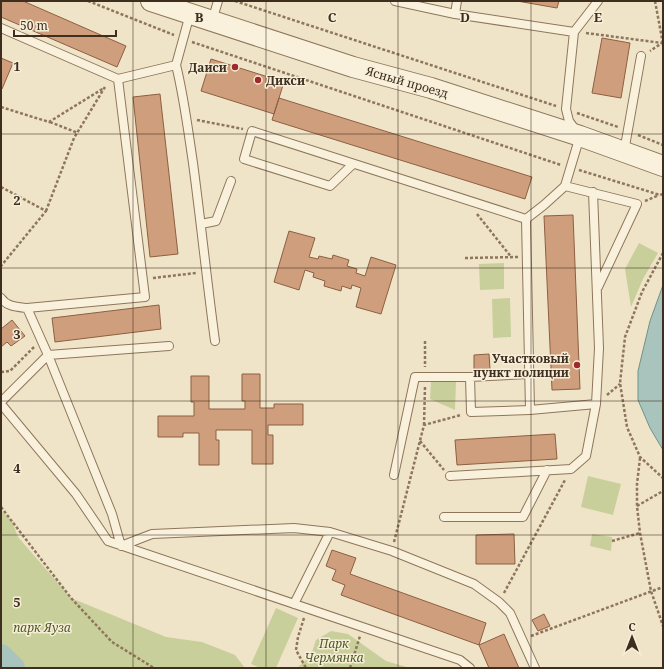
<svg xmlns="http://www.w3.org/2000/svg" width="664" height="669" font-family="'Noto Serif',serif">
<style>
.green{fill:#c9cf9b}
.water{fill:#a9c4bc;stroke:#6f938a}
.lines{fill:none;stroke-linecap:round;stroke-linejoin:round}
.river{stroke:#a9c4bc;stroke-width:24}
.building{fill:#cf9f7d;stroke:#8d5f41}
.service-casing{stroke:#8d765c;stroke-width:10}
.tertiary-casing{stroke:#8d765c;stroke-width:22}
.path{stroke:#8d765c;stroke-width:2.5;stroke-dasharray:3 2;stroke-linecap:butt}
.service{stroke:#faf1dc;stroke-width:8}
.tertiary{stroke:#faf1dc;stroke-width:20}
.grid{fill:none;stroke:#3d2e20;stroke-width:1;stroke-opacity:0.55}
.poi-dot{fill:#9e2a2b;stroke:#f7eed8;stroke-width:1.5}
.labels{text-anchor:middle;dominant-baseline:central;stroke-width:3;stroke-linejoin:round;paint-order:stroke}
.poi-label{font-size:12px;font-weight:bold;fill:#3d2e20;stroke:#f7eed8;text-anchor:end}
.street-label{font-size:12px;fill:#3d2e20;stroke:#f7eed8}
.park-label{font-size:12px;font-style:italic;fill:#4d5a26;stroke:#f7eed8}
.grid-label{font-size:13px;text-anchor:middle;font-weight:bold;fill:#3d2e20;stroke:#f7eed8;stroke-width:3;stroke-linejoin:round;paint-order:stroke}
</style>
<rect width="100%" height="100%" fill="#f0e4c8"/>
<path class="green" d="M 639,243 L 658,253 L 643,279 L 631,307 L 625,269 Z
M 504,263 L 504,289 L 480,290 L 479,264 Z
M 510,298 L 511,337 L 493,338 L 492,299 Z
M 431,382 L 456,382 L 455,410 L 430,399 Z
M 588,476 L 621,484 L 613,515 L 581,507 Z
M 1,510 L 12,521 L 18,537 L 71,598 L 166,637 L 202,642 L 235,655 L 245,668 L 1,668 Z
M 592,534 L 612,537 L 611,551 L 590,546 Z
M 276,608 L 298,618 L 276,668 L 260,668 L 251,664 Z
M 331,631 L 348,634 L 386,661 L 410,668 L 297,668 L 311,655 L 316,640 Z"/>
<path class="water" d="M 663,285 L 663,450 L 650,428 L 638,400 L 638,371 L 650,321 Z"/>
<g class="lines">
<path class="river" d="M 1,656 L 13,668"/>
</g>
<path class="building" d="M 1,1 L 23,1 L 126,46 L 117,67 L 1,17 Z
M 517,1 L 559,1 L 557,8 Z
M 602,38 L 630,43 L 621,98 L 592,93 Z
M 1,58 L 13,63 L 2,89 L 1,89 Z
M 211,59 L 284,82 L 274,114 L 201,91 Z
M 160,94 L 178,254 L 150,257 L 133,97 Z
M 279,98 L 532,177 L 525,199 L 272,120 Z
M 573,215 L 580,389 L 552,390 L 544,216 Z
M 289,231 L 315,238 L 309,257 L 318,259 L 319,256 L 332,259 L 333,255 L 349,260 L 347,266 L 357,269 L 356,273 L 365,276 L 371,257 L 396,265 L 381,314 L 356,307 L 361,288 L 352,285 L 351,289 L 342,286 L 341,291 L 324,286 L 325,281 L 313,277 L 314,273 L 305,270 L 299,290 L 274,282 Z
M 159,305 L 161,329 L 55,342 L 52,318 Z
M 12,320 L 25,336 L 11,346 L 7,342 L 1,347 L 1,329 Z
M 489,354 L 490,369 L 474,369 L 474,355 Z
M 242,374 L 260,374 L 260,408 L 274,408 L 274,404 L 303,404 L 303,425 L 268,425 L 268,435 L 273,435 L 273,464 L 252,464 L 252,430 L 216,430 L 216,440 L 219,440 L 219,465 L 199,465 L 199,433 L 183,433 L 183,437 L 158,437 L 158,416 L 194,416 L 194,402 L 191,402 L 191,376 L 209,376 L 209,409 L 245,409 L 245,401 L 242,401 Z
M 555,434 L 557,459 L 457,465 L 455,440 Z
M 514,534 L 515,564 L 476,564 L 476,535 Z
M 332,550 L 356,558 L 350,574 L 486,623 L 479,645 L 341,595 L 345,585 L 332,580 L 336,570 L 326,566 Z
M 544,614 L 550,626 L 538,631 L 532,620 Z
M 504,634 L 519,668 L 489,668 L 479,645 Z"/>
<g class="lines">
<defs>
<path id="service" d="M 395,1 L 455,14 L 574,32
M 455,14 L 457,1
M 212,21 L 218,1
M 1,28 L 118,79
M 176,65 C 184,97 188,130 193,163 C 201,223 207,282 215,341
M 624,152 L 641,56
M 353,164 L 330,186 L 244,159 L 252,131 L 526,219
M 565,186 L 637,204 L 598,287
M 201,224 L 216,221 L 231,181
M 1,298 C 7,307 18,307 27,308 L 48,355 L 1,402
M 27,308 L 145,297 L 118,79 L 176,65 L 190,14
M 169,346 L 48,355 L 112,514 L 121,546 L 152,534 L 294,528 L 330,532
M 529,374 L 470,377 L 471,412 L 530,410
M 1,404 L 76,494 L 108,541 L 460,660 L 470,668
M 596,404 L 530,410 L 526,219 L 544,205 L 565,186 L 580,136 L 569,121 L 566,109 L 574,32 L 598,1
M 394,475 L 415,377 L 470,377
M 450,476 L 571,469 L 586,456 L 596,404 L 599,348 L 593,192
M 444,517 L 523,517 L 547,470
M 294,604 L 330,532 L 392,551 L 474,584 L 499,602 L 510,613 L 535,668"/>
<path id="tertiary" d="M 151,1 L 353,67 L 431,88 L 580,136 L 663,166"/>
</defs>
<use href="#service" class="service-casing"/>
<use href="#tertiary" class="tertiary-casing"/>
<path class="path" d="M 88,1 L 174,35
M 235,1 L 556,106
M 655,1 L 663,44
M 586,33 L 662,43 L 650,51
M 192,42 L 561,165
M 1,107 L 49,122 L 104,88
M 577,113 L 618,127
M 197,120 L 243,129
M 50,122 L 78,133
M 638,135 L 663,145
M 579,170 L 660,195 L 663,194
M 1,187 L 46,211 L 1,266
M 645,201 L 659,195
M 46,211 L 74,138 L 105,87
M 477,214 L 512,258
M 663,253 L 642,292 L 625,337 L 620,383 L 627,427 L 640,457 L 663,478
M 465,258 L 518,257
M 153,278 L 196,273
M 425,341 L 425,367
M 1,372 L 10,371 L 34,347
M 607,395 L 620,384
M 424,425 L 425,386
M 420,441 L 444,470
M 640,458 L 637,484 L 637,506 L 640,533 L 651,591 L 663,626
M 637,506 L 663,491
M 1,507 L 71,598 L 112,642 L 154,668
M 612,541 L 640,533
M 394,542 L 424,425 L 461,415
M 504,593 L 565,480
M 304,618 L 298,637 L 296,650 L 306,668
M 531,636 L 663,587
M 350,668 L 360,636"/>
<use href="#service" class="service"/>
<use href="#tertiary" class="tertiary"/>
</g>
<path class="grid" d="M 133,1 L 133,668M 266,1 L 266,668M 398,1 L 398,668M 531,1 L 531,668M 1,134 L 663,134M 1,268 L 663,268M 1,401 L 663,401M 1,535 L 663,535"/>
<g class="poi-dot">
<circle cx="235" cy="67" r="4"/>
<circle cx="258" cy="80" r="4"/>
<circle cx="577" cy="365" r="4"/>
</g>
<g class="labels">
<g class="poi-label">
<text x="227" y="67">Даиси</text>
<text x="266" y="80" text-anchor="start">Дикси</text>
<text x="569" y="358">Участковый<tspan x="569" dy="14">пункт полиции</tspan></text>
</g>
<g class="street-label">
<text transform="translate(407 82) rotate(16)">Ясный проезд</text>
</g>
<g class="park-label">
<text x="42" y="627">парк Яуза</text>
<text x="334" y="643">Парк<tspan x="334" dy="14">Чермянка</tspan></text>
</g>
</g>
<g class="grid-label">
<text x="199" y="22">B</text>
<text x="332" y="22">C</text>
<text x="465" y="22">D</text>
<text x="598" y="22">E</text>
<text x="17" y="71">1</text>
<text x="17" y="205">2</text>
<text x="17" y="339">3</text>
<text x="17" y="473">4</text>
<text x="17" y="607">5</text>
</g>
<rect width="664" height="669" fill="none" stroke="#3d2e20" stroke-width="4"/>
<g transform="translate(632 637)" stroke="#f7eed8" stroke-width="3" paint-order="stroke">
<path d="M0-3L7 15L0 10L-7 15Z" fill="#3d2e20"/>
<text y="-6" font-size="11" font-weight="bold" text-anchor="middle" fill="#3d2e20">С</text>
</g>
<path d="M14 30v6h102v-6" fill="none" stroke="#3d2e20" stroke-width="2"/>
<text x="20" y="30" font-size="12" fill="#3d2e20" stroke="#f7eed8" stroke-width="3" paint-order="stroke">50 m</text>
</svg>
